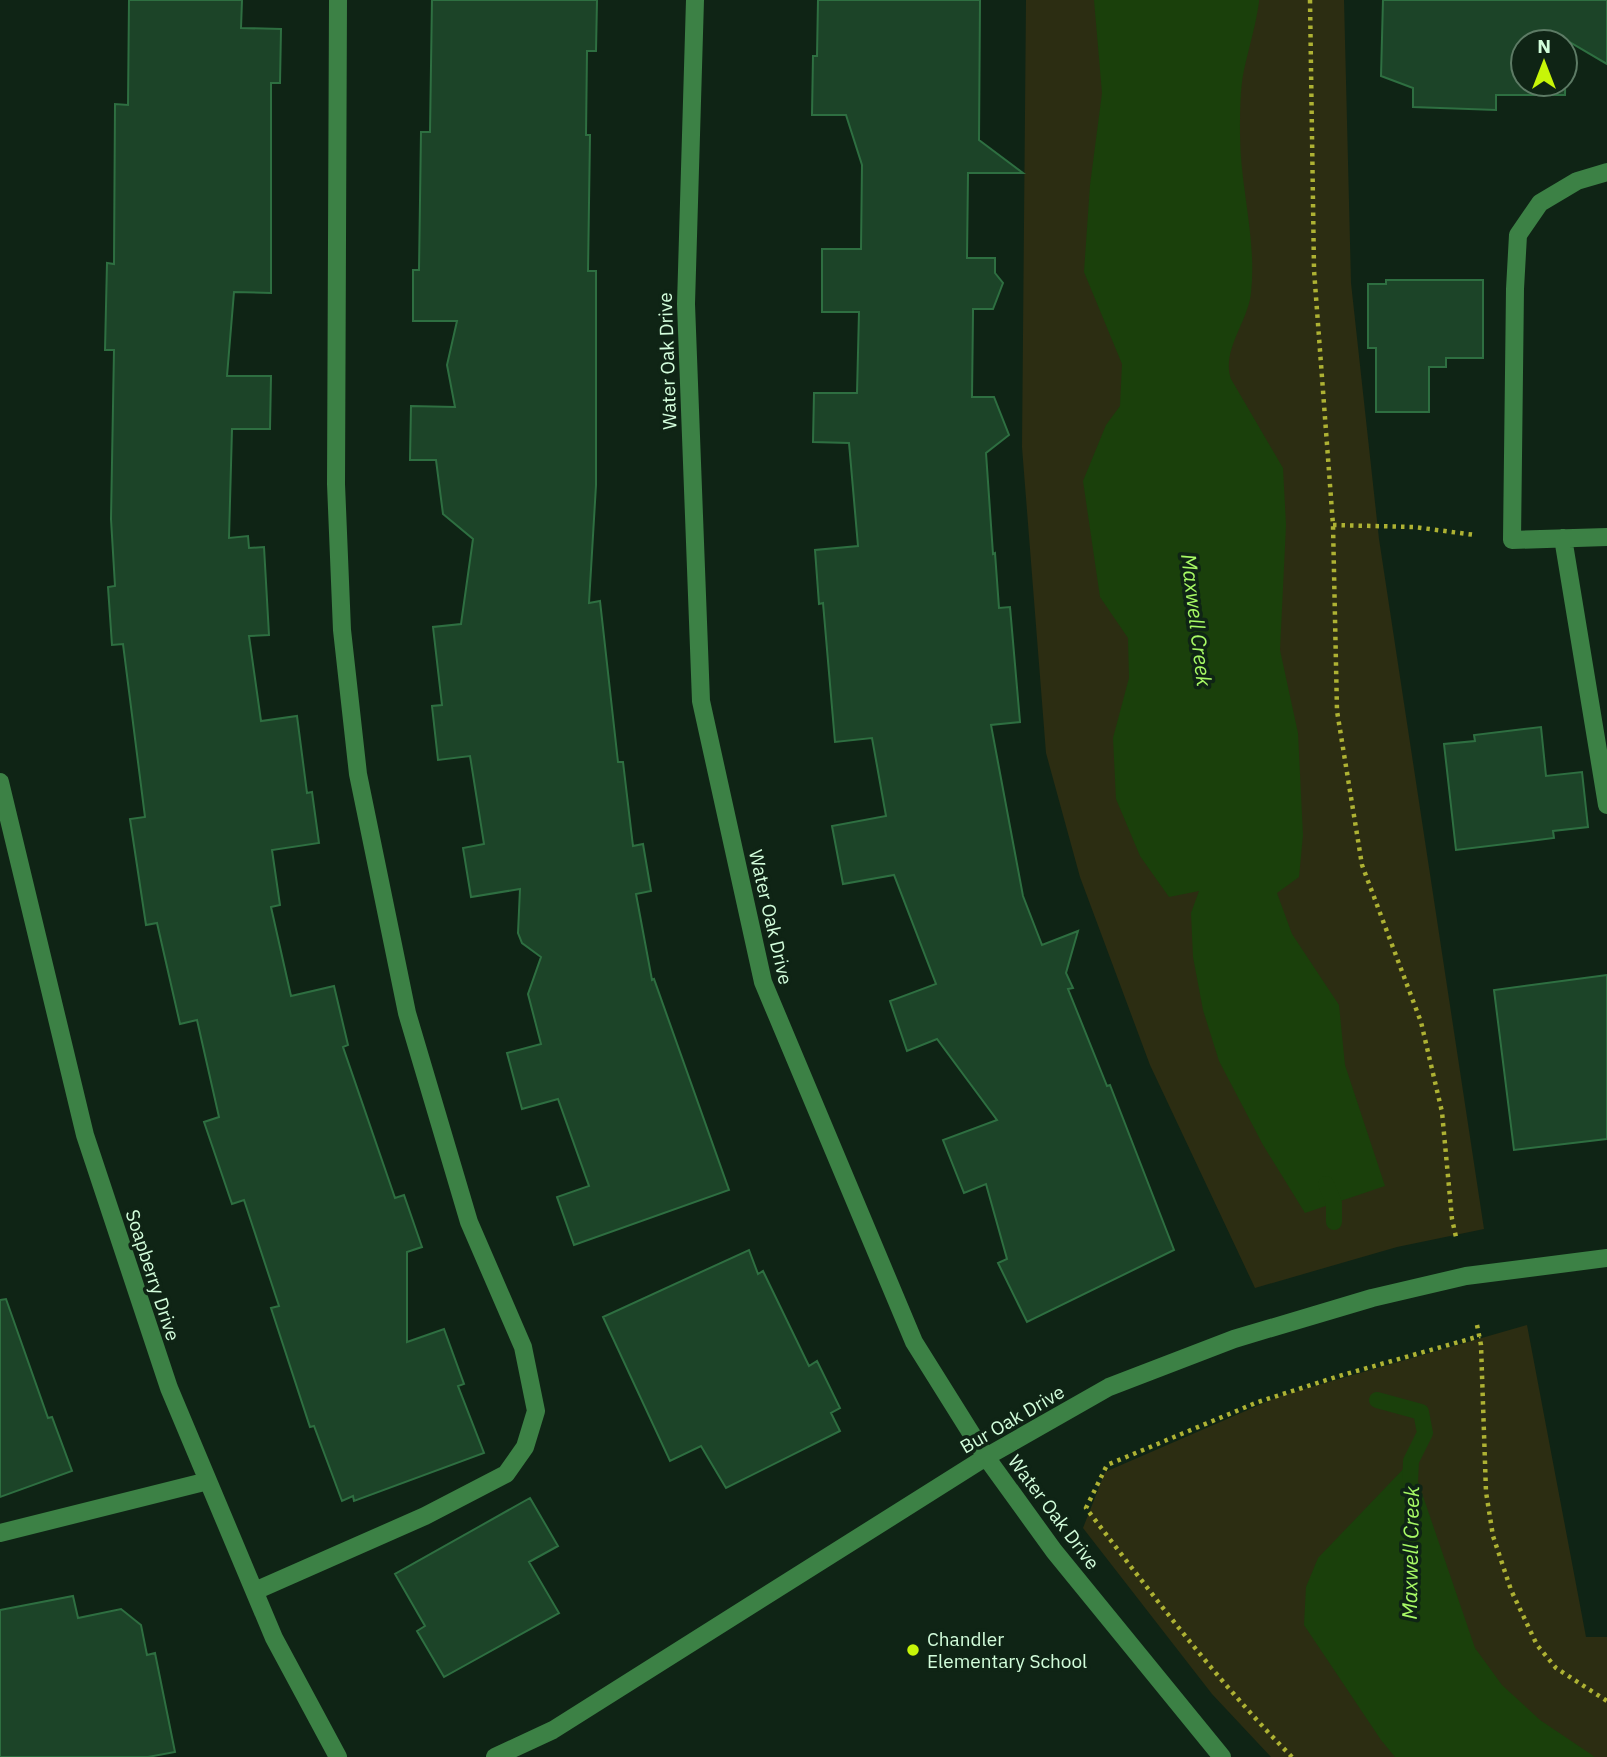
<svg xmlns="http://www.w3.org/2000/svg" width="1607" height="1757" font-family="'IBM Plex Sans',sans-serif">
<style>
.green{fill:#2c2d12}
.water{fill:#1a400b}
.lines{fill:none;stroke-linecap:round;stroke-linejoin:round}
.stream{stroke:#1a400b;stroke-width:16}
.building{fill:#1c4428;stroke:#2e6f41;stroke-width:2;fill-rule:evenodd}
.path{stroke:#aeb233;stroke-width:4.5;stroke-dasharray:3.5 5;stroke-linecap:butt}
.minor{stroke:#3c8145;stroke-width:18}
.poi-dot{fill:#c7f508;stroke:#0f2415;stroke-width:2.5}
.labels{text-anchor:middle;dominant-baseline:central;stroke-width:7;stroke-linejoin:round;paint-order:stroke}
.street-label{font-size:19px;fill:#d3fedc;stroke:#0f2415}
.poi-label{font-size:19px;fill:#d3fedc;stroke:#0f2415;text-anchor:start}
.water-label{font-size:21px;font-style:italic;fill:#a7fa65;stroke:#0f2415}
</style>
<rect width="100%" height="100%" fill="#0f2415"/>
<path class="green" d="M 1026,0 L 1344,0 L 1351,283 L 1379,539 L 1484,1229 L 1397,1247 L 1255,1288 L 1150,1065 L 1080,877 L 1046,753 L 1022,447 Z
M 1527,1325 L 1586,1637 L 1607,1637 L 1607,1757 L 1271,1757 L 1212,1694 L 1083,1528 L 1105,1472 L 1280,1396 Z"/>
<path class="water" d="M 1094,0 L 1259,0 L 1259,2 C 1256,25 1249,47 1244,70 C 1240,89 1240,113 1240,134 C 1240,187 1257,239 1251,293 C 1248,322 1221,351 1231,379 L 1283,468 L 1286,525 L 1280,650 L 1298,733 L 1303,835 L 1299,877 L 1277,893 L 1292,934 L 1339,1005 L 1345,1065 L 1385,1186 L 1305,1213 L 1263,1145 L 1219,1061 L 1203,1010 L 1193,957 L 1191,913 L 1199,891 L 1169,897 L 1140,856 L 1116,799 L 1113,738 L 1129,678 L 1128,638 L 1100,597 L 1083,481 L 1106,425 L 1120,406 L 1122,364 L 1084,272 L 1090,185 L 1102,93 Z
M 1411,1461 L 1475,1648 L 1502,1685 L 1540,1720 L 1595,1757 L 1395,1757 L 1381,1740 L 1304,1625 L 1306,1587 L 1318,1558 Z"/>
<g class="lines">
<path class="stream" d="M 1326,1184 L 1334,1203 L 1334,1222
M 1377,1400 L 1421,1412 L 1425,1433 L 1411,1461 L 1410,1483"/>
</g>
<path class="building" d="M 129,0 L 242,0 L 241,28 L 281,29 L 280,83 L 271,83 L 271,293 L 234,292 L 227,376 L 271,376 L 270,429 L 232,429 L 229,538 L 248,536 L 249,548 L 264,547 L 269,635 L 249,636 L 261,721 L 297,716 L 307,793 L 312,792 L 319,843 L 272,850 L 280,905 L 271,907 L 291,996 L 334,986 L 348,1045 L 343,1047 L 395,1198 L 404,1195 L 422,1247 L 407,1252 L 407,1342 L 444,1329 L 464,1384 L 458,1386 L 484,1453 L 354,1501 L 353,1496 L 342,1501 L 314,1426 L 310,1427 L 271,1308 L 279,1306 L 244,1200 L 232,1204 L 204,1122 L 219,1117 L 197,1020 L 180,1024 L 157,923 L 146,925 L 130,819 L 145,817 L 123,644 L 112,645 L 108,587 L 115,586 L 111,519 L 114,350 L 105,350 L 107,263 L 114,264 L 115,104 L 128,105 Z
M 432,0 L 597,0 L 596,51 L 587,51 L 586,135 L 590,135 L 588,271 L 596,271 L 596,485 L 589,603 L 600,601 L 618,762 L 623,762 L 633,846 L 643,844 L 651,891 L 636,894 L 652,980 L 654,979 L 729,1190 L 574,1245 L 557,1197 L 589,1186 L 558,1099 L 522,1109 L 507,1053 L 541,1044 L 528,994 L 541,957 L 522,943 L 518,933 L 520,889 L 471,897 L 463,848 L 484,844 L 470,756 L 438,760 L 432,706 L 442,705 L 433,627 L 461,624 L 473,539 L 443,514 L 436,460 L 410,460 L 411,406 L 455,407 L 447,365 L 457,321 L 413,321 L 413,270 L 419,270 L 421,132 L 430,132 Z
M 818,0 L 980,0 L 979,140 L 1023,173 L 968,173 L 967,258 L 995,258 L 995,273 L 1003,283 L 993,309 L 973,309 L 973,313 L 972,397 L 994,397 L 1009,435 L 986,453 L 993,554 L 995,553 L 999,608 L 1010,607 L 1020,722 L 991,725 L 1023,896 L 1042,945 L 1078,931 L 1066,973 L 1073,988 L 1068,989 L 1107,1086 L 1110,1085 L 1174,1250 L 1027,1322 L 998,1263 L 1007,1259 L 986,1184 L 964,1193 L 943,1140 L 997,1120 L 937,1039 L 907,1051 L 890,1001 L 936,984 L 894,875 L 843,884 L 832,826 L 886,816 L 872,738 L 835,742 L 823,603 L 819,604 L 815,550 L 858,546 L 849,443 L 813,442 L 814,393 L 857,393 L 859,312 L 822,312 L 822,249 L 861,249 L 862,165 L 846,115 L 812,115 L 813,56 L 817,56 Z
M 1383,0 L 1607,0 L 1607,64 L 1566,40 L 1565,95 L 1496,95 L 1496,110 L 1413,107 L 1413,88 L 1381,76 ZM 1523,42 L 1565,42 L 1565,84 L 1523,84 Z
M 1386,280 L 1483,280 L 1483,358 L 1446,358 L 1446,367 L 1429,367 L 1429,412 L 1376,412 L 1376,348 L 1368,348 L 1368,284 L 1386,284 Z
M 1541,727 L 1546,776 L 1582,772 L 1588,827 L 1553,831 L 1554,838 L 1456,850 L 1444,744 L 1475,741 L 1474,735 Z
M 1607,975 L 1607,1139 L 1514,1150 L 1494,990 Z
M 749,1250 L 758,1274 L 763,1271 L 809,1366 L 817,1361 L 840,1408 L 831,1413 L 840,1431 L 726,1488 L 701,1446 L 670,1461 L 603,1317 Z
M 6,1299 L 48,1418 L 52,1417 L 72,1471 L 0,1497 L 0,1300 Z
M 530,1498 L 558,1546 L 529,1562 L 559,1613 L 444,1677 L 417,1631 L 425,1626 L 395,1574 Z
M 73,1596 L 78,1618 L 121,1609 L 141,1625 L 147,1655 L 155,1653 L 175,1752 L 148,1757 L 0,1757 L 0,1610 Z"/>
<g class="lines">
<path class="path" d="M 1310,0 L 1314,270 L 1333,525 L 1337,711 L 1362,865 L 1421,1022 L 1442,1112 L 1452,1219 L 1456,1237
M 1333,525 L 1414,527 L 1475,535
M 1477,1325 L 1481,1345 L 1486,1492 L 1493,1536 L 1511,1590 L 1537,1645 L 1556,1668 L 1607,1701
M 1292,1757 C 1216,1680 1152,1594 1086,1508 L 1107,1465 L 1258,1402 L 1339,1376 L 1480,1336"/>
<path class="minor" d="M 695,0 L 686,304 L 701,701 L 763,982 L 914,1342 L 986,1457 L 1054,1551 L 1222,1757
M 1607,172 L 1577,181 L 1540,203 L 1518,235 L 1515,289 L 1512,540 L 1607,537
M 1563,538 L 1607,805
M 0,782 L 85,1135 L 169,1388 L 274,1638 L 338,1757
M 0,1533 L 208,1481
M 255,1591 L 425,1516 L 506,1474 L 525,1447 L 536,1411 L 523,1347 L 469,1222 L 407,1013 L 358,774 L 342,630 L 336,484 L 338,0
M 495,1757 L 553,1730 L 986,1457 L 1109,1387 L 1234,1339 L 1372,1298 L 1466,1276 L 1607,1258"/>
</g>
<circle class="poi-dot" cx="913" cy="1650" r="7"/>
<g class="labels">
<g class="street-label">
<text transform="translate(667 361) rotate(-92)">Water Oak Drive</text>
<text transform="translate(771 917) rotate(77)">Water Oak Drive</text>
<text transform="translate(153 1275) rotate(72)">Soapberry Drive</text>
<text transform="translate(1012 1419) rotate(-30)">Bur Oak Drive</text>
<text transform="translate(1054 1512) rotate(53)">Water Oak Drive</text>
</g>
<g class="poi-label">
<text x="927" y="1639">Chandler<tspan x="927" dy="22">Elementary School</tspan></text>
</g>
<g class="water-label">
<text transform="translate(1197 620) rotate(83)">Maxwell Creek</text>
<text transform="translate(1410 1553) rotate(-89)">Maxwell Creek</text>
</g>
</g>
<g transform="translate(1544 63)"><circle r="33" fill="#0f2415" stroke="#5d7b65" stroke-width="2"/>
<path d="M0-5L12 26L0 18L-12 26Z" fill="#c7f508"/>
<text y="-10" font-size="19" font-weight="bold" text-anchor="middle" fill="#d3fedc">N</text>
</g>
</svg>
